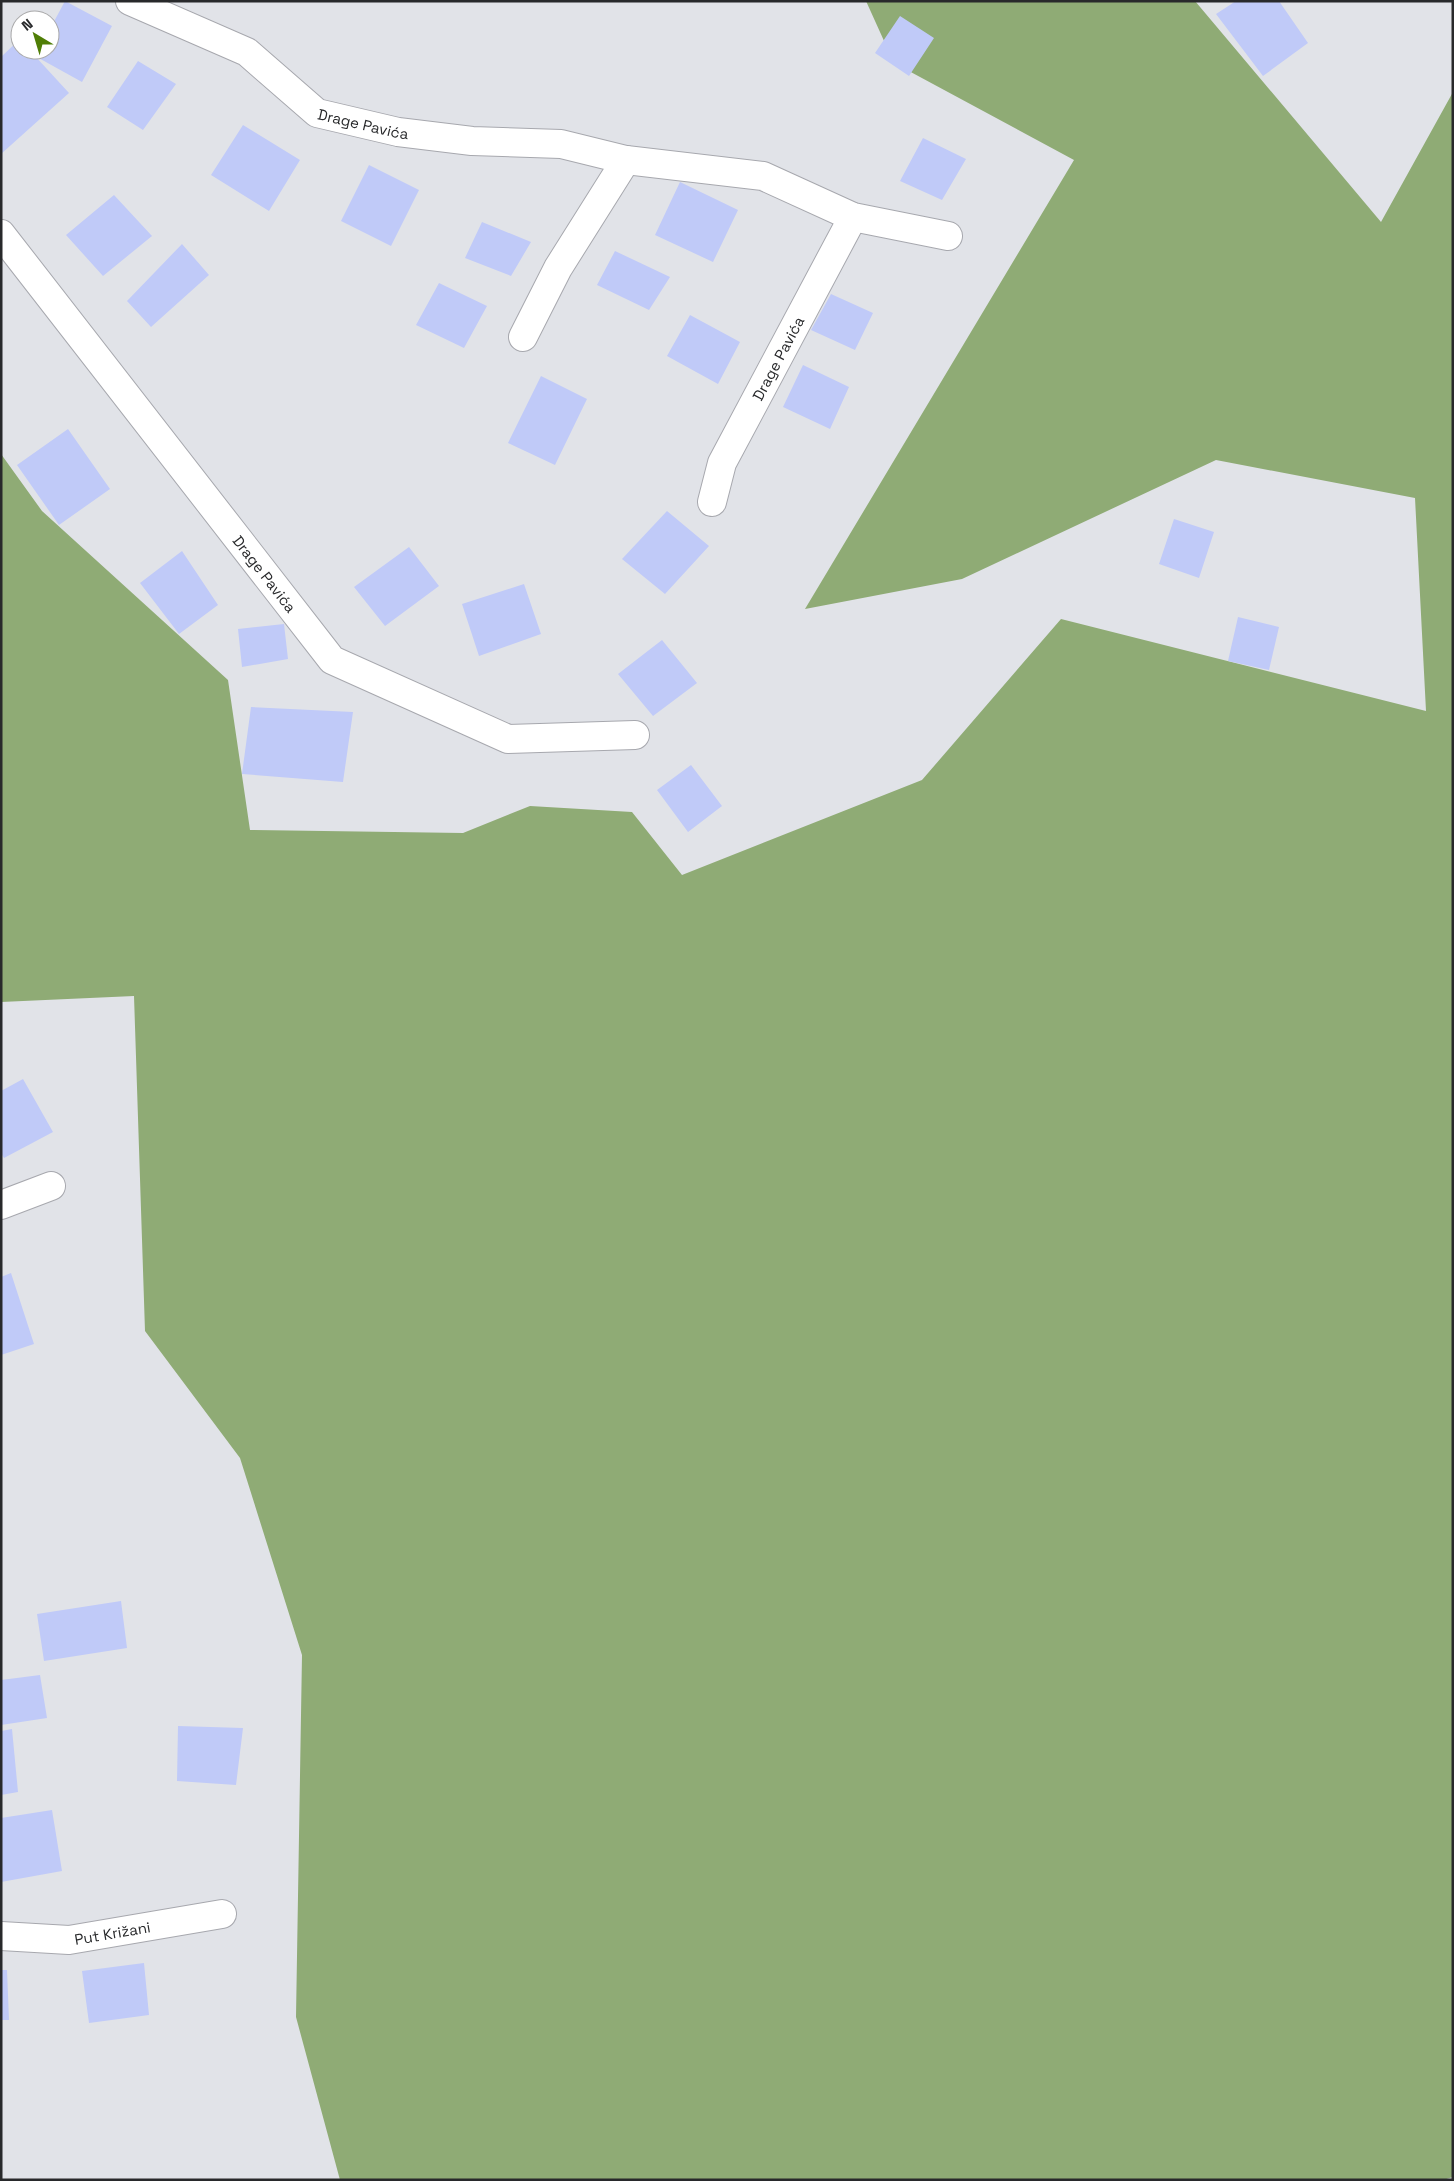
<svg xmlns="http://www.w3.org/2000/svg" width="1454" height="2181" font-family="'Space Grotesk',sans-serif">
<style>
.forest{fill:#8fab75}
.building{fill:#c0caf8}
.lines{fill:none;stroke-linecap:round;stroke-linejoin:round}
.minor-casing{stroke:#a7a8ae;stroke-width:30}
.minor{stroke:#fff;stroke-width:28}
.labels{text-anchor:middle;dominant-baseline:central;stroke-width:4.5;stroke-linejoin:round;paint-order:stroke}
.street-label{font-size:15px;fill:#28292b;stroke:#fff}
</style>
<rect width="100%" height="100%" fill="#e1e3e8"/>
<path class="forest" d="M 866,1 L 1195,1 L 1381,222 L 1453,92 L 1453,2177 L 1443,2180 L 340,2180 L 296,2017 L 302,1655 L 240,1458 L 145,1331 L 134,996 L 1,1002 L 1,454 L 42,511 L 228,680 L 250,830 L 463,833 L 530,806 L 632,812 L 682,875 L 922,780 L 1061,619 L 1426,711 L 1415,498 L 1216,460 L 962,579 L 805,609 L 1074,160 L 894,63 Z"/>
<path class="building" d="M 65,1 L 112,26 L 82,82 L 35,56 L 69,93 L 1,154 L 1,57 L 20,39 L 20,50 L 30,50 L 35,56 L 39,50 L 50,50 L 50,29 Z
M 1236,1 L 1279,1 L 1308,43 L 1263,76 L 1216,14 Z
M 900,16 L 934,38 L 909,76 L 875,53 Z
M 138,61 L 176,84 L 143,130 L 107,107 Z
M 243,125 L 300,160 L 269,211 L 211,175 Z
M 923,138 L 966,159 L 942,200 L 900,181 Z
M 369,165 L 419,190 L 391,246 L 341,221 Z
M 680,182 L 738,210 L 713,262 L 655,235 Z
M 114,195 L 152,236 L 103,276 L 66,235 Z
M 482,222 L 531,242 L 511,276 L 465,258 Z
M 182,244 L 209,275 L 151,327 L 127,301 Z
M 615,251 L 670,277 L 649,310 L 597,285 Z
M 439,283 L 487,306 L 464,348 L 416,325 Z
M 831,294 L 873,313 L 855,350 L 811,330 Z
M 690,315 L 740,342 L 718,384 L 667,356 Z
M 803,365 L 849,387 L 830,429 L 783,407 Z
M 541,376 L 587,399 L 555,465 L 508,443 Z
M 68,429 L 110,489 L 59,525 L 17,465 Z
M 667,511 L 709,546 L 665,594 L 622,559 Z
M 1174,519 L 1214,532 L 1199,578 L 1159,564 Z
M 409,547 L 439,586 L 385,626 L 354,587 Z
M 182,551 L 218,605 L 179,634 L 140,583 Z
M 524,584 L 541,634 L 479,656 L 462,604 Z
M 1238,617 L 1279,627 L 1269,670 L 1228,661 Z
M 284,624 L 288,659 L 242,667 L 238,629 Z
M 662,640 L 697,683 L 653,716 L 618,674 Z
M 251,707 L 353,712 L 343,782 L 242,774 Z
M 691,765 L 722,806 L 688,832 L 657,790 Z
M 23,1079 L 53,1132 L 4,1158 L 1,1153 L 1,1091 Z
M 11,1273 L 34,1344 L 1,1355 L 1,1277 Z
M 121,1601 L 127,1648 L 44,1661 L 37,1614 Z
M 40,1675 L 47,1718 L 1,1725 L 1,1680 Z
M 178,1726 L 243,1728 L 236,1785 L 177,1781 Z
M 12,1729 L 18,1792 L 1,1795 L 1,1731 Z
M 52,1810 L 62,1871 L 1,1882 L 1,1818 Z
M 144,1963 L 149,2015 L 89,2023 L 82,1971 Z
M 1,1970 L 7,1970 L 9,2020 L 1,2020 Z"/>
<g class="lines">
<defs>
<g id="minor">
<path id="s1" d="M 130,1 L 247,52 L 317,113 L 398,132 L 472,141 L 561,144 L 626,160 L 763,176 L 853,217 L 948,236"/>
<path id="s2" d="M 1,234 L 332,660 L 508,739 L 635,735"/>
<path d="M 523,337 L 558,268 L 626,160"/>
<path id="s3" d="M 712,502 L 722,463 L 853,217"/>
<path d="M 1,1205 L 51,1186"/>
<path id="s4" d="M 1,1936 L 69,1940 L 222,1914"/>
</g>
</defs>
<use href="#minor" class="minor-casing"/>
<use href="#minor" class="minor"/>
</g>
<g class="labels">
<g class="street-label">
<text stroke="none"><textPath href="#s1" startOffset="268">Drage Pavića</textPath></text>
<text stroke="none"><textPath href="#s3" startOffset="159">Drage Pavića</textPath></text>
<text stroke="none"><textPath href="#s2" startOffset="430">Drage Pavića</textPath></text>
<text stroke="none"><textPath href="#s4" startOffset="112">Put Križani</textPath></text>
</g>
</g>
<rect width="1454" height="2181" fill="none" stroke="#28292b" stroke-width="5"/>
<g transform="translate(35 35) rotate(322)"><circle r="24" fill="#ffffff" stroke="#a9a9aa"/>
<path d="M0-4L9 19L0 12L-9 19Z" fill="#4f7e06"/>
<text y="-8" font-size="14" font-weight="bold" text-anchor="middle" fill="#28292b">N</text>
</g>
</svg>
